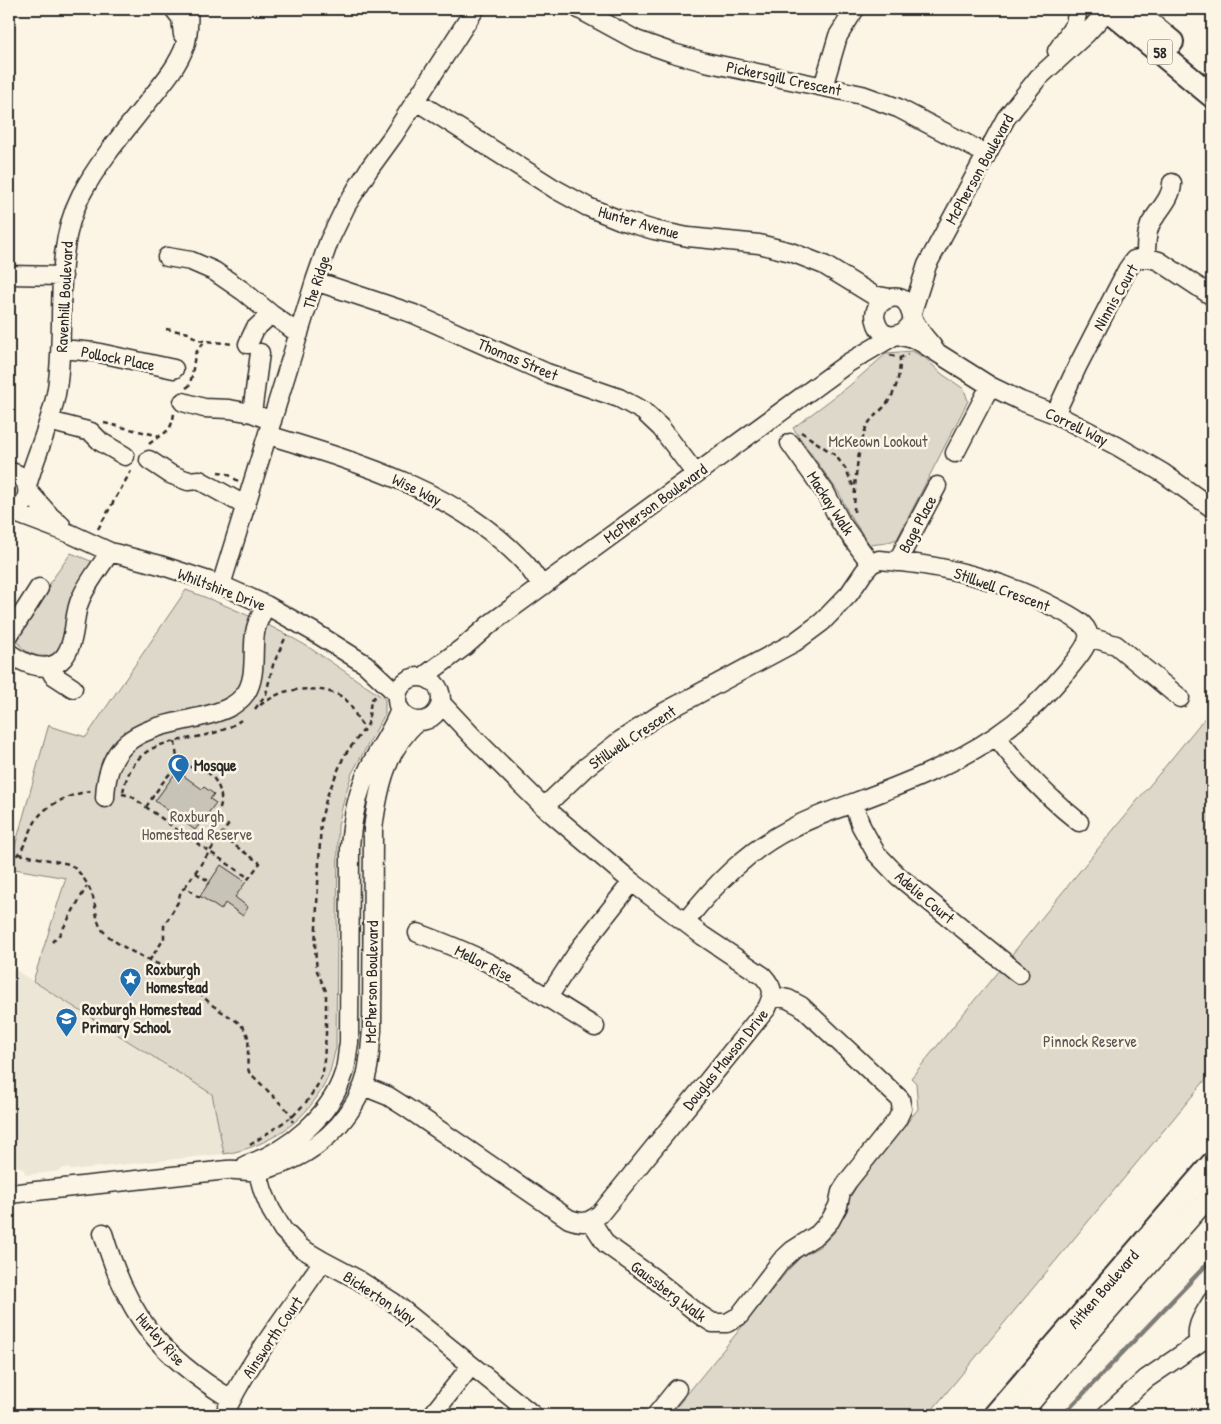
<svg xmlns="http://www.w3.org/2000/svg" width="1221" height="1424" font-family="'Patrick Hand',sans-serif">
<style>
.built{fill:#ece6d7}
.green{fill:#ded8ca;stroke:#84827a}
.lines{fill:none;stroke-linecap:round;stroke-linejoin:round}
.stream{stroke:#7d7b74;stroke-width:4.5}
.building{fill:#c8c3b7;stroke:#2b2b2b}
.minor-casing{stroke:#2b2b2b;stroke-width:21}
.major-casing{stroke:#2b2b2b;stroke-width:26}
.path{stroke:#2b2b2b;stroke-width:2.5;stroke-dasharray:5 4;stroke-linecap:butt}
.minor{stroke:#fcf5e5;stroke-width:18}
.major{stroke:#fcf5e5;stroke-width:22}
.labels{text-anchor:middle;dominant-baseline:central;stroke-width:5;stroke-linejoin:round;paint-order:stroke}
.shield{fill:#fcf5e5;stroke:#6a6863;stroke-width:1}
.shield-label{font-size:15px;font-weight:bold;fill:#2b2b2b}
.street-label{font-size:16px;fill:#2b2b2b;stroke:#fcf5e5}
.park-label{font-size:16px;fill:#585653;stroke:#fcf5e5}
.poi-label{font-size:16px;font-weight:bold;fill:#2b2b2b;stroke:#fcf5e5;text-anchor:start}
</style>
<rect width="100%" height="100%" fill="#fcf5e5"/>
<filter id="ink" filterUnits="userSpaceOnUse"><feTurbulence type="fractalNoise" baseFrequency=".02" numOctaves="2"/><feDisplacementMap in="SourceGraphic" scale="10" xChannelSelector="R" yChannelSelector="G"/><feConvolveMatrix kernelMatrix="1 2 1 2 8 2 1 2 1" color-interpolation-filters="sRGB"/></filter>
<g filter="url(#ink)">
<path class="built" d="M 9,966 L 212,1094 L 224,1154 L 71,1170 L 68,1168 L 63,1168 L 60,1171 L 26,1175 L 24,1170 L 18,1166 L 9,1169 Z"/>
<path class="green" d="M 912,351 L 925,358 L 942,374 L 964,389 L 968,401 L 897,539 L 886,543 L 870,545 L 849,514 L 839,493 L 793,428 L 849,386 L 887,353 Z
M 71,553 L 93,562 C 86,582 72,637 60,650 C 44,665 10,651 18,628 Z
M 186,590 C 227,605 267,623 305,645 C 332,662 358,681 385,699 L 385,714 L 352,773 L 344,799 L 338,826 L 336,1048 C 333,1057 332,1068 328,1077 C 309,1120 269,1147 224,1154 L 212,1094 L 33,981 L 66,878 L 9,868 L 49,724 L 52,727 L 86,737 Z
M 1212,709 L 1212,1072 L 928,1415 L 670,1415 L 789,1269 L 802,1256 L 819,1247 L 833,1234 L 841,1221 L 851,1193 L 918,1109 L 916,1083 L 911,1078 Z"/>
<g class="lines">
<path class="stream" d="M 1063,1415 L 1212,1259"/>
</g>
<path class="building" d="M 177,771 L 202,789 L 204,787 L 214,794 L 210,799 L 216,803 L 195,830 L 155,801 Z
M 221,865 L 246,882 L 235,897 L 248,907 L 243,916 L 225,903 L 221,910 L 200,896 Z"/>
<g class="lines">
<defs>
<path id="minor" d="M 174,9 L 181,18 L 183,35
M 579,9 L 636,40 L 673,53 L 705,62 L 862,95 L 898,108 L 986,154
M 1057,51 L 1075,24 L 1078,9
M 823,87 L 838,36 L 855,9
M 416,101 L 555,189 L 588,207 L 620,220 L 654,230 L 688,237 L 759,244 L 791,252 L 824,265 L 873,295 L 890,298
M 167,257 L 191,261 L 214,271 L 243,291 L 271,314 L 299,334
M 1146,257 C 1146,246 1146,235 1150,225 C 1157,211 1172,199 1172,183
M 9,275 L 63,276
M 315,281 L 414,314 L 547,373 L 619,398 L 643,411 L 661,428 L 695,473
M 912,312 L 927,265 L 1006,118 L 1038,78 L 1087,33 L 1109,9
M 913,318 C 908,338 881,343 876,321 C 874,315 875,311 878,306 C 881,302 886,299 891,298 C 907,295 909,308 913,319 C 915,323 918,328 921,332 C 924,337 929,342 933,347
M 898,335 L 917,340 L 990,386 L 1021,401 L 1055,414 L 1117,446 L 1163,473 L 1212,508
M 248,344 L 255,329 L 271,314
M 62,349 L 95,352 L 174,369
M 183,402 L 204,408 L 229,409 L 252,413 L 272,421
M 252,413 L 260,353
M 1055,414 L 1077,367 L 1127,270 L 1134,260 L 1146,257 L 1159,261 L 1212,296
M 49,421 L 91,432 L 101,442 L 125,456
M 268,435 C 357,462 454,490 521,559 C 529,566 535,577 542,586
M 790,443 L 825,492 L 841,523 L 871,564
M 955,453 L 990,386
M 149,460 L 170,474 L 188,481 L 199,480 L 246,506
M 9,472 C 34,474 33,509 9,512
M 27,486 C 36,453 52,422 57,388 C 67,325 51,254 81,195 C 99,161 124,132 147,103 C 161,85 177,68 185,46 C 188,36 189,20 188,9
M 28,491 L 51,517 L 61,525
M 13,512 L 71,534 L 110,552 L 160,565 L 221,585 L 266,605 L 314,632 L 365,664 L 397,694
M 897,562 L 937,486
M 221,585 L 315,281 L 329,241 L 346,206 L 369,169 L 393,136 L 475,9
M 9,635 L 39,588
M 1089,637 L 1116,645 L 1180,698
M 9,653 C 31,669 61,677 71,643 C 76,628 74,612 81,598 C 88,582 101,566 110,552
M 49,667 L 53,675 L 73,688
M397 699a22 22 0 1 1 44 0a22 22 0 1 1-44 0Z
M 423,677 L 465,646 L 490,624 L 848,363 L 894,336
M 996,736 C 1021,770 1046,796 1079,822
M 105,798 C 107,732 151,728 204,716 C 220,712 236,707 246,693 C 257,676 252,651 255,633 C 256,623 262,614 266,605
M 853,803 L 861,826 L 876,853 L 898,876 L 1019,974
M 544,807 L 586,767 L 621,740 L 659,715 L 795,642 L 822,622 L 849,594 L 864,572 L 871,564 L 879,560 C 939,564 1000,579 1054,607 C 1098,629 1097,635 1066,672 C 1046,696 1023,718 996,736 C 953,765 901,785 853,803 C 831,811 810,818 790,829 C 747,851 715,884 686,921
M 418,933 C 445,943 471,953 496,967 C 530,986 562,1007 595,1027
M 548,997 L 581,947 L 632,882
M 363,1086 L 388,1096 L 410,1110 L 569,1219 C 583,1224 588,1223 600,1214 L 767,1008 C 774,993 774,988 763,976 L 703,936 L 632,882 L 544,807 L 473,737 L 441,703
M 255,1162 L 263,1191 L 271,1210 L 283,1230 L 301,1248 L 323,1261 L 357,1279 L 393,1302 L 533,1415
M 246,1165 C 288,1151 330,1117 344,1073 C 347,1064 347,1053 349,1043 L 350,847 C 352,819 357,793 369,768 C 379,748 393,730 400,709
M 9,1194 L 227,1170 C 237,1169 248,1172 258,1171 C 264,1171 270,1168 276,1166 C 314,1154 348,1124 363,1086 C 370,1069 370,1048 372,1030 L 373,829 C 378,790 386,748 418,721
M 591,1221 L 606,1244 L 652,1277 L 700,1315 L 713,1323 L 727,1323 L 739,1316 L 781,1261 L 793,1250 L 818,1234 L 830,1221 L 838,1206 L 841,1192 L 848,1181 L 897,1120 L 902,1109 L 900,1099 L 801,1006 L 788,999 L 773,996
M 103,1233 C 127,1314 158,1355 231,1399
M 1199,1343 C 1194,1326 1204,1315 1212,1301
M 224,1415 C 248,1362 290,1310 323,1261
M 432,1415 L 471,1366
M 656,1415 L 677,1389
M 1021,1415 L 1085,1339 L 1212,1194
M 1106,1415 L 1146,1379 L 1212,1334"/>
<path id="major" d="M 1107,9 L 1212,96
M 1132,9 L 1172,42
M 995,1415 L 1212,1164"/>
</defs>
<use href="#minor" class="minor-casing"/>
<use href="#major" class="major-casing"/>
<path class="path" d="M 166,329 L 189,333 L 197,340 L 234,344
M 890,355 L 900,358 L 908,354
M 186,388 L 189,386 L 192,376 L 195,354 L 204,342
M 104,423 L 160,436
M 801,432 L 835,455 L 845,468 L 854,488
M 149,444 C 163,433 172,433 174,413
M 218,472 L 226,473 L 238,481
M 854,512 C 855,484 856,455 866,428 C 870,419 876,415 883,408 C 896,394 900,377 900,358
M 98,529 L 131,471
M 260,705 C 267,701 275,695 284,692 C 301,688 330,687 345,699 C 354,707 356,720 365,728
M 255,709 L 266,694 L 273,665 L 287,634
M 175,742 L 178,767
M 123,792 C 137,723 197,752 241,720
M 122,794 L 131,796 L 183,834 L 249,878
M 146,807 C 153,797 167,773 177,768 C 180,767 185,767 189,767 C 195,767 202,768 207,772 C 218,779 225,798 219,810
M 221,836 L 260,863 L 246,882
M 19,854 L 69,864 C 81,871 91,888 94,901 C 97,913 96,924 105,933 C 126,953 161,963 184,978 C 196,986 203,999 215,1007 C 225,1015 242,1021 247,1034 C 251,1045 245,1059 249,1072 L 293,1116 L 290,1118 L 293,1122
M 9,861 C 27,851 27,832 39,816 C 49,803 75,793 91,791
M 196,873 L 210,882
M 200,896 L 199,897 L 185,887 L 231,821
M 52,942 L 60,934 L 87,886
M 149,961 L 164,939 L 164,926 L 178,902 L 181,890 L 185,888
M 293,1116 L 307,1101 L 317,1086 L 323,1072 L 326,1034 L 326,991 L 317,971 L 315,948 L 321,820 L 327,796 L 344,756 L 368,724 L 371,700 L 377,695
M 250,1145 L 290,1118"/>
<use href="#minor" class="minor"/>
<use href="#major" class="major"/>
</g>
</g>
<defs>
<symbol id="mosque-pin" viewBox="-11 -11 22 30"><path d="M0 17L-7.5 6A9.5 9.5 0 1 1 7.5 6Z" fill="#1f6fb2" stroke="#fcf5e5"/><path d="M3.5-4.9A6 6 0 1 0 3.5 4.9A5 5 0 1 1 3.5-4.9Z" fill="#fff"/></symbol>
<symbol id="sight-pin" viewBox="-11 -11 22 30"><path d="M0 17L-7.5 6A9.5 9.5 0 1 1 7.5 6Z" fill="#1f6fb2" stroke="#fcf5e5"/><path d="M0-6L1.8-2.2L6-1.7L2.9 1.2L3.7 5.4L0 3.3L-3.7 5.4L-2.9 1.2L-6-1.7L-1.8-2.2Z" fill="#fff"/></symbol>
<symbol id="school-pin" viewBox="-11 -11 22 30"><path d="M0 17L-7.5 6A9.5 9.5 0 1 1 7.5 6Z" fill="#1f6fb2" stroke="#fcf5e5"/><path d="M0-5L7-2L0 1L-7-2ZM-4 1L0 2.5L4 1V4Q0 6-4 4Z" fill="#fff"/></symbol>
</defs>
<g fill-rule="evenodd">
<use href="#mosque-pin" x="166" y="752" width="25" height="34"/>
<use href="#sight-pin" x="118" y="966" width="25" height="34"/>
<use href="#school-pin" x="54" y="1006" width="25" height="34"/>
</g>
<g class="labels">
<rect class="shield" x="1147.5" y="39.5" width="25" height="25" rx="4"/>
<g class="shield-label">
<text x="1160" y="52">58</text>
</g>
<g class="street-label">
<text transform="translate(784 78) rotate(12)">Pickersgill Crescent</text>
<text transform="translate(979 169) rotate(-61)">McPherson Boulevard</text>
<text transform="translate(639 222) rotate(16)">Hunter Avenue</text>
<text transform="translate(316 282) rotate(-72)">The Ridge</text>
<text transform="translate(64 297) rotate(-87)">Ravenhill Boulevard</text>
<text transform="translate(1115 297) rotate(-60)">Ninnis Court</text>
<text transform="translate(118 358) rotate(11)">Pollock Place</text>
<text transform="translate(518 359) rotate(23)">Thomas Street</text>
<text transform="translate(1077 426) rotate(26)">Correll Way</text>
<text transform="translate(417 489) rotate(26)">Wise Way</text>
<text transform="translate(655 503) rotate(-36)">McPherson Boulevard</text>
<text transform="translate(831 503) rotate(57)">Mackay Walk</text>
<text transform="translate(917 524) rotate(-62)">Bage Place</text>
<text transform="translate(222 589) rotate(21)">Whiltshire Drive</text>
<text transform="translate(1002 589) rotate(20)">Stillwell Crescent</text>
<text transform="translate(632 737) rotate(-34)">Stillwell Crescent</text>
<text transform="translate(925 897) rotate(40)">Adelie Court</text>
<text transform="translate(484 963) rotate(27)">Mellor Rise</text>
<text transform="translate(371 982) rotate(-89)">McPherson Boulevard</text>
<text transform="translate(725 1059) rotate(-51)">Douglas Mawson Drive</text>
<text transform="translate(1103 1289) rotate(-49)">Aitken Boulevard</text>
<text transform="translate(669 1291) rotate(37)">Gaussberg Walk</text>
<text transform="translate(380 1297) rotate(33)">Bickerton Way</text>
<text transform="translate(272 1337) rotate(-56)">Ainsworth Court</text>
<text transform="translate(161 1339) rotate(48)">Hurley Rise</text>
</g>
<g class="park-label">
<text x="878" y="441">McKeown Lookout</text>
<text x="197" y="816">Roxburgh<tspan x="197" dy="18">Homestead Reserve</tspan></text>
<text x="1090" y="1041">Pinnock Reserve</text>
</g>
<g class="poi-label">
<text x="194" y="765">Mosque</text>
<text x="146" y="969">Roxburgh<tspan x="146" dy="18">Homestead</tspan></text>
<text x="82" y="1009">Roxburgh Homestead<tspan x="82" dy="18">Primary School</tspan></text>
</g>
</g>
<rect width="1221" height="1424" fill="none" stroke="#fcf5e5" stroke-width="30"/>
<rect x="15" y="15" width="1191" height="1394" fill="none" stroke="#2b2b2b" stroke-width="2" filter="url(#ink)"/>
</svg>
